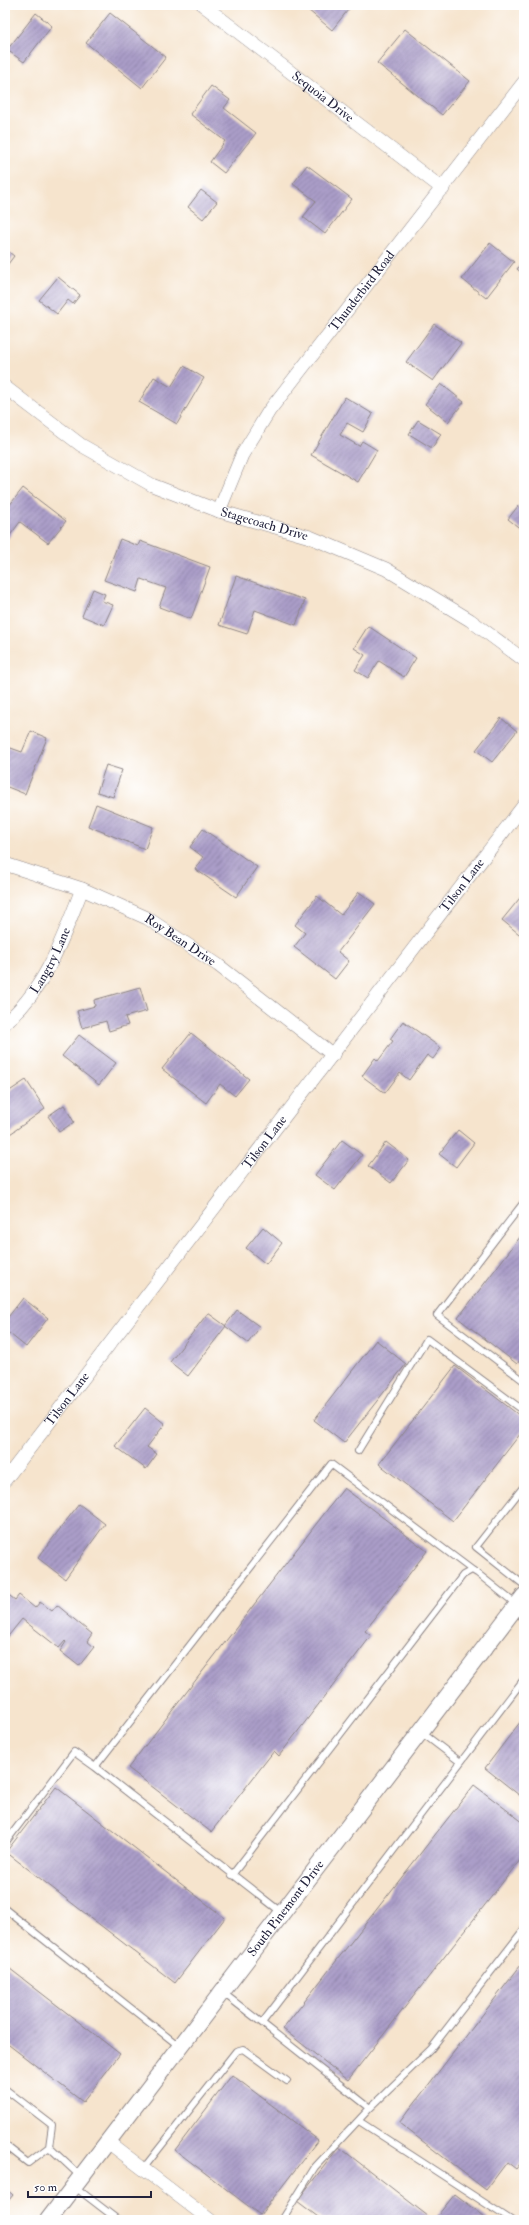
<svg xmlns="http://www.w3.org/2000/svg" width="529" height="2225" font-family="'IM FELL Double Pica',serif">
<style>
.building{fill:url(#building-hatch)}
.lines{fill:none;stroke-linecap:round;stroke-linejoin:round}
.service-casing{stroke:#8c8384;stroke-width:8}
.minor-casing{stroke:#8c8384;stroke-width:14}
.tertiary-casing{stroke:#8c8384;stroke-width:18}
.service{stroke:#fff;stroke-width:6}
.minor{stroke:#fff;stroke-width:13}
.tertiary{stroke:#fff;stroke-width:16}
.labels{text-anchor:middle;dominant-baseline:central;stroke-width:3;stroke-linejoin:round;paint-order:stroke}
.street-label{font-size:13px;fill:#22223b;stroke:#fff}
</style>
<defs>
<pattern id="building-hatch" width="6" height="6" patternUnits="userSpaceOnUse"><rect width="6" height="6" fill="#aa9dc8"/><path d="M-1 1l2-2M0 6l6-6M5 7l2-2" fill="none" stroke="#8a80a4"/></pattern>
</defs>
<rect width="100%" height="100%" fill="#fff"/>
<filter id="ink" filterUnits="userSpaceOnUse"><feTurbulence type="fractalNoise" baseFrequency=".025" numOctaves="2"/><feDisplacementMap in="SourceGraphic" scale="8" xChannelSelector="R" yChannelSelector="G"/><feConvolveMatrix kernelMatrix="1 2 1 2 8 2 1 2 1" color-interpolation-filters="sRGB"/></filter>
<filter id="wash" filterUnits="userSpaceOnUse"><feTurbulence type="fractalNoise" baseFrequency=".012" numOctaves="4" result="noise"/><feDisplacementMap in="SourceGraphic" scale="16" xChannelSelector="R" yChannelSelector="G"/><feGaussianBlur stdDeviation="0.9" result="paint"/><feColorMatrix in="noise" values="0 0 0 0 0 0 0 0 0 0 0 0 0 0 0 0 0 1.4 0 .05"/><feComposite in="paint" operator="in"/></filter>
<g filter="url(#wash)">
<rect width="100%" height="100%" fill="#f6e4cd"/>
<g id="blocks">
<path class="building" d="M 302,5 L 352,5 L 332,30 Z
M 36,13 L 52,26 L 24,62 L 7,50 Z
M 110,13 L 166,57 L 142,88 L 86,43 Z
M 405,29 L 470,81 L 442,115 L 377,63 Z
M 211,86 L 230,100 L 224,108 L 256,133 L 224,173 L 210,162 L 225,141 L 190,114 Z
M 307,165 L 352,199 L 325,234 L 303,217 L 316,201 L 293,184 Z
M 201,190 L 217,202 L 203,219 L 188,207 Z
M 490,243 L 514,262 L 486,298 L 462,279 Z
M 5,249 L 14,256 L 5,268 Z
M 524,260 L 524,275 L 517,269 Z
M 58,277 L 80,295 L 73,304 L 68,300 L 57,314 L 39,300 Z
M 434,324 L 461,343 L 433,381 L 406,362 Z
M 184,366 L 204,378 L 177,424 L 139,402 L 154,377 L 171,387 Z
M 441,384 L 464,402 L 448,422 L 425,404 Z
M 345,397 L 373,414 L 363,432 L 347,423 L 340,435 L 359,446 L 362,441 L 377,450 L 358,482 L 311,455 Z
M 418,420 L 441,434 L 432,448 L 409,434 Z
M 23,488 L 66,521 L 48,543 L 20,522 L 5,542 L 5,511 Z
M 518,506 L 524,511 L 522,530 L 508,519 Z
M 120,539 L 138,546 L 140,541 L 210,567 L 191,619 L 159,607 L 166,588 L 141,579 L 137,592 L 104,580 Z
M 236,576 L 305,600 L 296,625 L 255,610 L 247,634 L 219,625 Z
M 93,589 L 105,594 L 102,601 L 113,605 L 104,625 L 82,616 Z
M 368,626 L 416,658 L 404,677 L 379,661 L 368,678 L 355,670 L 365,655 L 354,648 Z
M 501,718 L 517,731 L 492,762 L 476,750 Z
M 31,731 L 47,738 L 25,794 L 5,786 L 5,746 L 22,752 Z
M 106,765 L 122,770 L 113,797 L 97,792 Z
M 96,804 L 153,827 L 145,849 L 88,826 Z
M 203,829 L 257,867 L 236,897 L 195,869 L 203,857 L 190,847 Z
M 359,892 L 375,904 L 338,952 L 349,961 L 335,979 L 294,947 L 305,933 L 295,925 L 317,896 L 341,915 Z
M 524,893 L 524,938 L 502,920 Z
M 140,987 L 147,1011 L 125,1017 L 128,1025 L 109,1031 L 106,1021 L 82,1028 L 77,1011 L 95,1006 L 94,1000 Z
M 403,1021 L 441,1048 L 433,1059 L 427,1055 L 409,1080 L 400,1073 L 385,1093 L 362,1076 L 375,1058 L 378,1061 L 393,1041 L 390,1039 Z
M 191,1033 L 249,1079 L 235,1096 L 220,1084 L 206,1103 L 162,1069 Z
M 79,1035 L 116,1063 L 99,1085 L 62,1056 Z
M 26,1080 L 45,1109 L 10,1134 L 5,1126 L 5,1094 Z
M 64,1105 L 74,1122 L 59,1132 L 48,1116 Z
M 458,1130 L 474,1143 L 456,1167 L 439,1154 Z
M 342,1140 L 362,1155 L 335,1190 L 315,1175 Z
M 386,1142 L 409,1160 L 391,1183 L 368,1166 Z
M 263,1227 L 282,1243 L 266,1264 L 246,1248 Z
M 524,1232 L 524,1355 L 517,1364 L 458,1318 Z
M 23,1298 L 48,1318 L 26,1347 L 5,1330 L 5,1321 Z
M 237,1310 L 260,1327 L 248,1343 L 225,1326 Z
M 208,1313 L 226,1326 L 188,1376 L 170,1362 Z
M 376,1340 L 406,1364 L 344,1443 L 314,1420 Z
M 455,1366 L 524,1419 L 524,1429 L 453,1521 L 379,1464 Z
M 145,1408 L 165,1424 L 147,1447 L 157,1454 L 146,1469 L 115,1446 Z
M 344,1488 L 427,1551 L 365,1631 L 371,1636 L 279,1756 L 274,1751 L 211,1832 L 128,1768 Z
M 79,1504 L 105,1524 L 65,1579 L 38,1558 Z
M 5,1592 L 15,1600 L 19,1595 L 35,1608 L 40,1602 L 52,1611 L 57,1605 L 92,1634 L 87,1641 L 94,1647 L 79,1666 L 60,1651 L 66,1642 L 65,1641 L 59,1648 L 22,1619 L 5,1640 Z
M 524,1717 L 524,1799 L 485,1768 Z
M 474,1785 L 524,1823 L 524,1855 L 348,2080 L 283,2029 Z
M 56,1787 L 225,1918 L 175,1983 L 6,1852 Z
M 524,1961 L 524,2159 L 516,2169 L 507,2162 L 486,2190 L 399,2123 Z
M 5,1965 L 120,2054 L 83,2102 L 5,2042 Z
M 232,2075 L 318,2140 L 260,2215 L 175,2150 Z
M 339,2147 L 433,2220 L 322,2220 L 297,2201 Z
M 5,2188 L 13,2195 L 5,2205 Z
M 455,2194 L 489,2220 L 434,2220 Z"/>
</g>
</g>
<g filter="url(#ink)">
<use href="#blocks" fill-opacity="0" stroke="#8c8384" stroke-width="1"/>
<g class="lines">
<defs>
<path id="service" d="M 524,1202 L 437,1315 L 524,1381
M 358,1451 L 427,1339 L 524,1411
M 524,1486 L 476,1547 L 524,1585
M 421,1732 L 459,1761
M 5,1843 L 74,1752 L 95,1767
M 232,1875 L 463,1575 L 472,1570 L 477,1573 L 517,1605
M 5,1909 L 179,2046
M 281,1912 L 95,1767 L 331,1464 L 472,1570
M 222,1992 L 262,2023 L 524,1679
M 262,2023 L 370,2108
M 5,2089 L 52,2125 L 49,2147 L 80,2176
M 359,2121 L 511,2220
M 5,2145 L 28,2163 L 49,2147
M 143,2169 L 236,2051 L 243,2049 L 287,2081
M 75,2187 L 118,2220
M 282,2220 L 315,2167 L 370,2108 L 431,2049 L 524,1929"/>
<g id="minor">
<path id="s1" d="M 203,5 L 443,189"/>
<path id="s2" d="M 5,387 L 81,445 L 152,485 L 219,511 L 310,537 L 386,569 L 470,620 L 524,660"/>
<path id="s3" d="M 219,511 L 242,455 L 269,411 L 524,82"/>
<path id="s4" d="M 5,864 L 82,889 L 147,918 L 218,965 L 333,1055"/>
<path id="s5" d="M 5,1023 C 46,989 63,937 82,889"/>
<path id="s6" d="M 5,1480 L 524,805"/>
<path d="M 108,2142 L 210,2220"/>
</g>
<g id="tertiary">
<path id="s7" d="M 48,2220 L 524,1596"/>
</g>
</defs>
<use href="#service" class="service-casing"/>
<use href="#minor" class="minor-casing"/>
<use href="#tertiary" class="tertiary-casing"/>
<use href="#service" class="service"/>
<use href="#minor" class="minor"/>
<use href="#tertiary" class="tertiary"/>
</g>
</g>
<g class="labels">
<g class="street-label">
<text stroke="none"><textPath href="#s1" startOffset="151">Sequoia Drive</textPath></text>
<text stroke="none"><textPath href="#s3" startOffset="264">Thunderbird Road</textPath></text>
<text stroke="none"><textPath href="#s2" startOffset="296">Stagecoach Drive</textPath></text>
<text stroke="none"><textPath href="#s6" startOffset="750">Tilson Lane</textPath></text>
<text stroke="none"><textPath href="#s4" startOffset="192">Roy Bean Drive</textPath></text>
<text stroke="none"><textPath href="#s5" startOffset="78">Langtry Lane</textPath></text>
<text stroke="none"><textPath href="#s6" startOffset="426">Tilson Lane</textPath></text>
<text stroke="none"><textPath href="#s6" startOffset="102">Tilson Lane</textPath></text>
<text stroke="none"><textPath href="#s7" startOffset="392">South Pinemont Drive</textPath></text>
</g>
</g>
<rect width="529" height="2225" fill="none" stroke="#fff" stroke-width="20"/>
<path d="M28 2191v6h123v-6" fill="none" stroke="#22223b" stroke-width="2"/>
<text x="34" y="2191" font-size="12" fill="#22223b" stroke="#ffffff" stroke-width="3" paint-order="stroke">50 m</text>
</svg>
